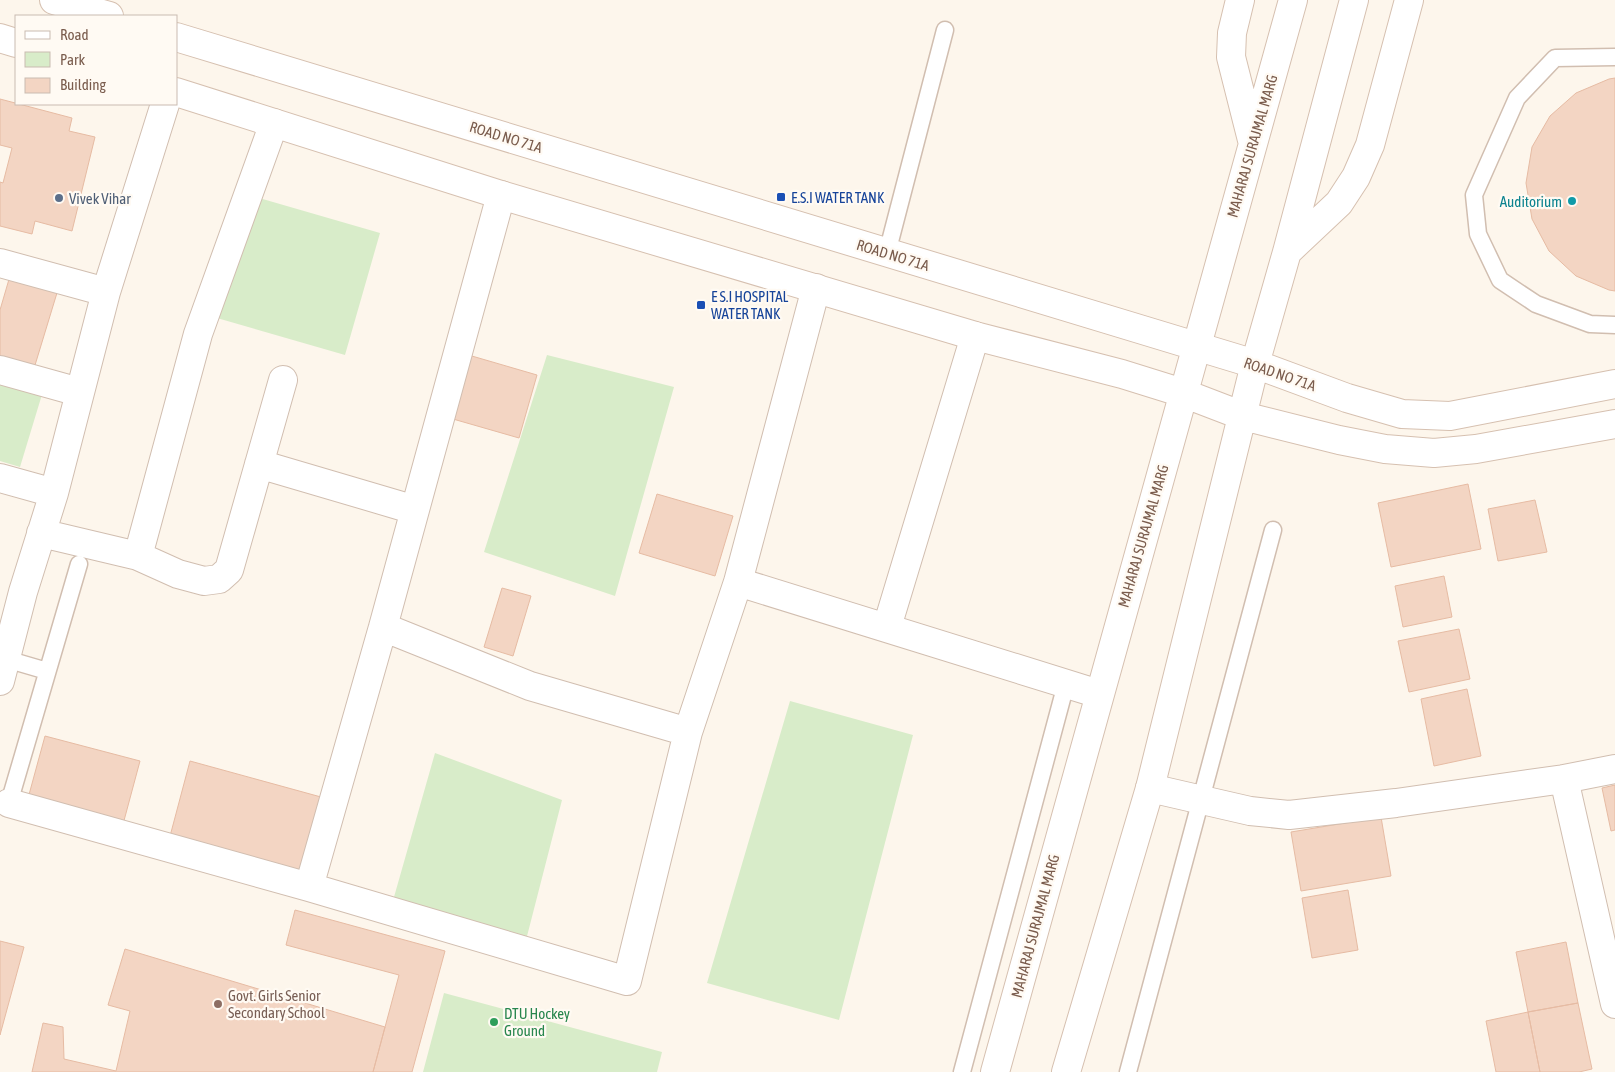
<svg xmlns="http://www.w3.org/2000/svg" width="1615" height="1072" font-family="'Asap Condensed',sans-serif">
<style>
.green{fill:#d8ecc9}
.building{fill:#f3d5c3;stroke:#e6bba3}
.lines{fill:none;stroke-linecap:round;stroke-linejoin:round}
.lane-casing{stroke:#d1beb0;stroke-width:19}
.street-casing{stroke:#d1beb0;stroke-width:30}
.secondary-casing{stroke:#d6c0b0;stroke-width:30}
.lane{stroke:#fff;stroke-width:16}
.street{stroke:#fff;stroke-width:28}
.secondary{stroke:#fff;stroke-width:28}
.transit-dot{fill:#1a4fb4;stroke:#fffaf3;stroke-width:2}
.service-dot{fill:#5c6f8a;stroke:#fffaf3;stroke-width:2}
.culture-dot{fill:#0f9aa8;stroke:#fffaf3;stroke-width:2}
.education-dot{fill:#8d6e63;stroke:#fffaf3;stroke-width:2}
.leisure-dot{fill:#2e9e5b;stroke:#fffaf3;stroke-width:2}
.labels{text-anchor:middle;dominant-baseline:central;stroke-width:4.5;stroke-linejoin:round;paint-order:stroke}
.street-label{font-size:15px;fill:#7a5c4d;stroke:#fffaf3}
.transit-label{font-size:15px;fill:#164399;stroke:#fffaf3;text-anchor:start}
.service-label{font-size:15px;fill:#4e5e75;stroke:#fffaf3;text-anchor:start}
.culture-label{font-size:15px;fill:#0d838f;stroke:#fffaf3;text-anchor:end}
.education-label{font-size:15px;fill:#785e54;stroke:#fffaf3;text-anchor:start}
.leisure-label{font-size:15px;fill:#27864d;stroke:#fffaf3;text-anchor:start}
</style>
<rect width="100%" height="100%" fill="#fdf6ec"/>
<path class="green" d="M 252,196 L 380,233 L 345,355 L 217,318 Z
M 547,355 L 674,387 L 615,596 L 484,552 Z
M 0,364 L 47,378 L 20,467 L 0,461 Z
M 790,701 L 913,735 L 839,1020 L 707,983 Z
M 435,753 L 562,800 L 525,944 L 394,897 Z
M 444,993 L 662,1052 L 657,1072 L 423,1072 Z"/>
<path class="building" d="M 1615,78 L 1615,291 L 1609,290 L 1576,276 L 1549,251 L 1532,219 L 1526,183 L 1532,147 L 1550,116 L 1576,93 L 1609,79 Z
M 0,99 L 72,118 L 69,131 L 95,137 L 72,231 L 35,221 L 32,234 L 0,226 L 0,182 L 3,183 L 12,148 L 0,145 Z
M 12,269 L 60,283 L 32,375 L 0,366 L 0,310 Z
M 465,354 L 537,375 L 519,438 L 446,417 Z
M 1468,484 L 1481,549 L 1391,567 L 1378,503 Z
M 657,494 L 733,516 L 715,576 L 639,553 Z
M 1535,500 L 1547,552 L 1498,561 L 1488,509 Z
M 1444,576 L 1452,617 L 1403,627 L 1395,586 Z
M 502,588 L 531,596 L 513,656 L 484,647 Z
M 1459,629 L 1470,679 L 1409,692 L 1398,641 Z
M 1467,689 L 1481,756 L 1434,766 L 1421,699 Z
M 45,736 L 140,761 L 122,828 L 27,802 Z
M 190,761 L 321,797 L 300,876 L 169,840 Z
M 1615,785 L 1615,830 L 1611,831 L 1602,788 Z
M 1381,817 L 1391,876 L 1301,891 L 1291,832 Z
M 1348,890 L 1358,950 L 1312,958 L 1302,898 Z
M 295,910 L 445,951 L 412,1072 L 373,1072 L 399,975 L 286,945 Z
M 0,941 L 24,947 L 0,1035 Z
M 1566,942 L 1578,1003 L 1528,1012 L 1516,952 Z
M 125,949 L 385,1027 L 373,1072 L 32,1072 L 43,1023 L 63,1027 L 64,1059 L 116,1071 L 130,1011 L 108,1005 Z
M 1578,1003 L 1592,1069 L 1579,1072 L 1540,1072 L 1528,1012 Z
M 1528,1012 L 1540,1072 L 1496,1072 L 1486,1021 Z"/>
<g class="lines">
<defs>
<path id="lane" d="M 1615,57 L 1555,58 L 1517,98 L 1474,195 L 1478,234 L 1500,280 L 1536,304 L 1590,324 L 1615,325
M 887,253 L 945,30
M 6,659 L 47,671
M 9,803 L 79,564
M 962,1072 L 1066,684
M 1128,1072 L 1273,530"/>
<path id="street" d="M 0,263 L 106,292
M 0,370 L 79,392
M 259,464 L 415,510
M 0,478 L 54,493
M 41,533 L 138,556 L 178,574 L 204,581 L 219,579 L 229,570 L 283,380
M 138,556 L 198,334 L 274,123
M 738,582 L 1099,694
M 383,627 L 530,686 L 688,732
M 887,627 L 975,336
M 0,681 L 23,592 L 54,493 L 106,292 L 165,104
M 1564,779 L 1615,1004
M 1150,788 L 1250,811 L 1289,815 L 1396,803 L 1564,779 L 1615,769
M 9,803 L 309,887 L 627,981 L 688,732 L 738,582 L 816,288
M 309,887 L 383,627 L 501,195"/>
<path id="secondary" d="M 54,0 L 109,16
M 1240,0 L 1232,33 L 1231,57 L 1252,140
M 176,37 L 1255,364 L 1347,398 L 1402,414 L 1450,416 L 1615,384
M 0,38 L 16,43
M 176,92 L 501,195 L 975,336 L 1122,374 L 1183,393 L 1243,416 L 1339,440 L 1385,449 L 1434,453 L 1476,449 L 1615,424
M 1287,252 L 1339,203 L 1356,177 L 1370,145 L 1409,0
M 995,1072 L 1293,0
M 1066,1072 L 1150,788 L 1255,364 L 1287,252 L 1354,0"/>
</defs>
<use href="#lane" class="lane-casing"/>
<use href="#street" class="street-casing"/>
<use href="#secondary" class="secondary-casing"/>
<use href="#lane" class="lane"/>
<use href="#street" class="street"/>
<use href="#secondary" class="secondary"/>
</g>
<g class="transit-dot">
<rect x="776" y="192" width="10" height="10" rx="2.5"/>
<rect x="696" y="300" width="10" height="10" rx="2.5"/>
</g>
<circle class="service-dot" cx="59" cy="198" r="5"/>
<circle class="culture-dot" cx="1572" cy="201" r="5"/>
<circle class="education-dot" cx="218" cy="1004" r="5"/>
<circle class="leisure-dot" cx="494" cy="1022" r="5"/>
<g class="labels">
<g class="street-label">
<text transform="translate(506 137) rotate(17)">ROAD NO 71A</text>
<text transform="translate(1252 146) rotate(-74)">MAHARAJ SURAJMAL MARG</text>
<text transform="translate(893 255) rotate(17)">ROAD NO 71A</text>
<text transform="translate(1280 374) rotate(19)">ROAD NO 71A</text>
<text transform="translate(1143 536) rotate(-74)">MAHARAJ SURAJMAL MARG</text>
<text transform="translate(1035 926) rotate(-75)">MAHARAJ SURAJMAL MARG</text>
</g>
<g class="transit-label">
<text x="791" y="197">E.S.I WATER TANK</text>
<text x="711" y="296">E S.I HOSPITAL<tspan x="711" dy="17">WATER TANK</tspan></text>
</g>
<g class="service-label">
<text x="69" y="198">Vivek Vihar</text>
</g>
<g class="culture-label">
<text x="1562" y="201">Auditorium</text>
</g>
<g class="education-label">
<text x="228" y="995">Govt. Girls Senior<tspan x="228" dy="17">Secondary School</tspan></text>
</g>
<g class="leisure-label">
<text x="504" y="1013">DTU Hockey<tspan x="504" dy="17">Ground</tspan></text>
</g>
</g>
<rect x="15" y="15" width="162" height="90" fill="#fffaf3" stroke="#cabbb1"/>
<rect x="25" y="31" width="25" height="8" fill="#ffffff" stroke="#cabbb1"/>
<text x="60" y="40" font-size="15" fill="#7a5c4d">Road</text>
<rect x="25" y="52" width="25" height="15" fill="#d8ecc9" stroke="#cabbb1"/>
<text x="60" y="65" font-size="15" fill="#7a5c4d">Park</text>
<rect x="25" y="78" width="25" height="15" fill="#f3d5c3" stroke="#cabbb1"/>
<text x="60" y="90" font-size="15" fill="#7a5c4d">Building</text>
</svg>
